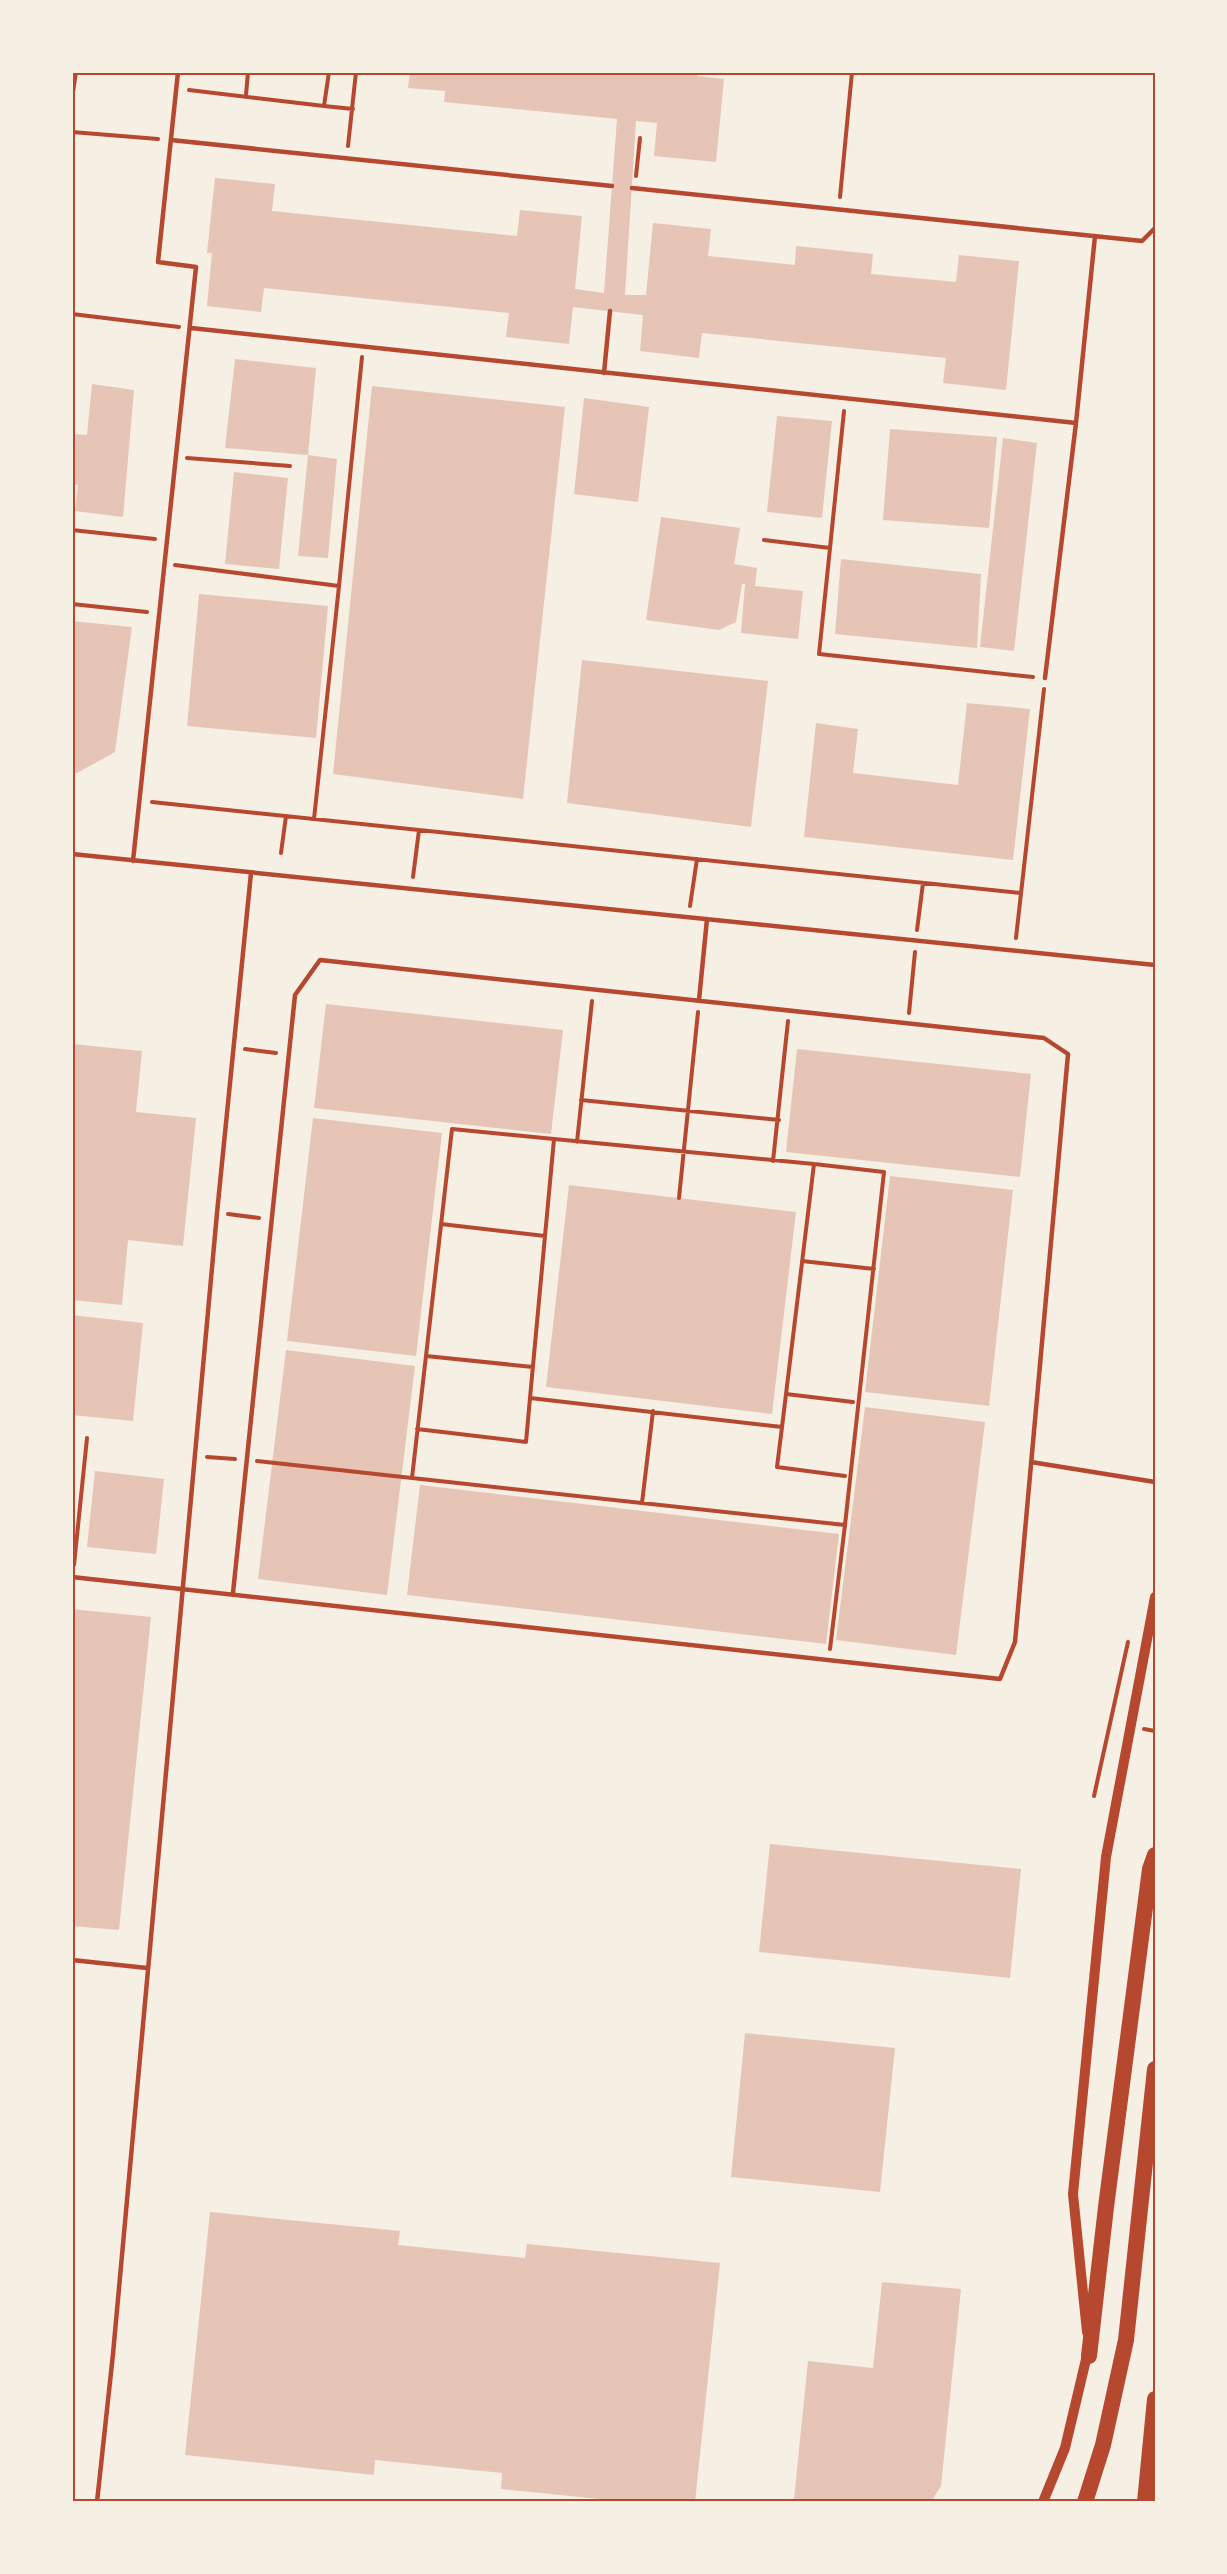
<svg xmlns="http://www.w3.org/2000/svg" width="1227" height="2574" font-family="'PT Sans Narrow',sans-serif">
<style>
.building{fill:#e6c5b7}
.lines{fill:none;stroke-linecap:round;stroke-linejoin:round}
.path{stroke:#b5482f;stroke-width:4}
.service{stroke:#b5482f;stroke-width:4.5}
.tertiary{stroke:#b5482f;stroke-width:10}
.trunk{stroke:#b5482f;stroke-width:16}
.neatline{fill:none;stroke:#b5482f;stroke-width:2}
</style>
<rect width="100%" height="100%" fill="#f6efe4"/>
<path class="building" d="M 410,72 L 698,72 L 697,76 L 724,79 L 716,162 L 654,156 L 657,123 L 636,121 L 625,295 L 646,295 L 653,223 L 711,229 L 708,256 L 795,265 L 796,246 L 873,254 L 871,274 L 956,282 L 959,255 L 1019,261 L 1006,390 L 943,383 L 946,358 L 702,333 L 699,358 L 640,351 L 643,315 L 573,307 L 569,344 L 506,337 L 509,313 L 264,288 L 261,312 L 207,306 L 212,253 L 207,253 L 215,178 L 275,184 L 272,211 L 517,236 L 520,210 L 582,216 L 575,289 L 604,293 L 617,119 L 444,102 L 445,91 L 408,88 Z
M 235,359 L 316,368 L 308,455 L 225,448 Z
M 92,384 L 134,390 L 123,517 L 75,511 L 78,485 L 72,484 L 72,434 L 87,435 Z
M 372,386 L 565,407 L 523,799 L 333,774 Z
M 584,398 L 649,407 L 638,502 L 574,494 Z
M 777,416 L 832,421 L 822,518 L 767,512 Z
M 890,429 L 997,437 L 989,528 L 883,520 Z
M 1003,438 L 1037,443 L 1014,651 L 980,647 Z
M 308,455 L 337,459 L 328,558 L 298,556 Z
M 234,472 L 288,478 L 279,569 L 225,564 Z
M 661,517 L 740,528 L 734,564 L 757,568 L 755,586 L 803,591 L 798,639 L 741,633 L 745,584 L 742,584 L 736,622 L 719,630 L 646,620 Z
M 841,559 L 981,574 L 977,648 L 835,634 Z
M 199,594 L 328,606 L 316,738 L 187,726 Z
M 72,621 L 132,627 L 115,752 L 77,773 L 72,772 Z
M 582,660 L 768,681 L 751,827 L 567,803 Z
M 967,703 L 1030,709 L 1013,860 L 804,837 L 816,723 L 858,729 L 853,773 L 958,785 Z
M 326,1004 L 563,1030 L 551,1134 L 314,1108 Z
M 72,1044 L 142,1051 L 136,1112 L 196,1118 L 183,1246 L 128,1240 L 122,1305 L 72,1300 Z
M 797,1049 L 1031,1074 L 1020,1177 L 786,1152 Z
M 313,1118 L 442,1133 L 416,1356 L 287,1341 Z
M 890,1176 L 1013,1190 L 989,1406 L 865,1392 Z
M 569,1185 L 796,1212 L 772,1414 L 546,1387 Z
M 72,1315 L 143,1323 L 133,1421 L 72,1415 Z
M 286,1350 L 415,1366 L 387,1595 L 258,1579 Z
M 865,1407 L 985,1422 L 956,1655 L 836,1640 Z
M 95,1471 L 164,1479 L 156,1554 L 87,1547 Z
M 420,1485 L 839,1534 L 826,1644 L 407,1595 Z
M 72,1609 L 151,1617 L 119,1930 L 72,1926 Z
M 770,1844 L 1021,1869 L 1010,1978 L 759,1952 Z
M 745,2033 L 895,2048 L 880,2192 L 731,2177 Z
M 210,2212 L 400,2231 L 398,2245 L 525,2258 L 527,2244 L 720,2263 L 695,2502 L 629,2502 L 501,2489 L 502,2473 L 375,2460 L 374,2475 L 185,2455 Z
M 882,2282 L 961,2289 L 941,2486 L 931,2502 L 826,2502 L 794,2499 L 808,2361 L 873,2368 Z"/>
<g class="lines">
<path class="path" d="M 189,90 L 324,106 L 329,72
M 246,95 L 248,72
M 72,99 L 76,72
M 324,106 L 353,109
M 72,132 L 158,139
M 348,146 L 356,72
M 636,176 L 640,138
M 840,197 L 852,72
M 72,314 L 179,327
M 187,458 L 290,466
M 72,530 L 155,539
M 764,540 L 830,548 L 844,411
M 830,548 L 819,654 L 1033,677
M 175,565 L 339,586 L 314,819
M 339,586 L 362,357
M 72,604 L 147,612
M 152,802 L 1020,893
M 281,853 L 286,816
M 413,877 L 419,830
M 690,906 L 697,859
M 917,930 L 923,883
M 1016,938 L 1044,689
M 909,1013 L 915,952
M 245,1049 L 276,1053
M 581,1100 L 779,1120
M 554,1139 L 452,1129 L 412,1478 L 845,1525 L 884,1172 L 814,1164
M 577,1142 L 592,1001
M 773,1161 L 788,1021
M 679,1198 L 698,1012
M 228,1214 L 259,1218
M 802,1261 L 874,1269
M 426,1356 L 533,1367
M 786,1394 L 853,1402
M 530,1398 L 545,1236
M 782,1427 L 777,1467 L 845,1476
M 417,1429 L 526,1442 L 530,1398 L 782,1427 L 814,1164 L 554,1139 L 545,1236 L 441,1224
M 207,1457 L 235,1459
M 257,1461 L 412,1478
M 642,1503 L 653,1411
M 74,1565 L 87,1438
M 830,1649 L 845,1525
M 1144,1729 L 1155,1731
M 1094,1796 L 1128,1642"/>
<path class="service" d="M 171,140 L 612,186
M 632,188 L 1142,241 L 1155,228
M 191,328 L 1076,423
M 604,373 L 610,311
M 1045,678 L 1076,423 L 1095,236
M 72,854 L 1155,965
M 133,861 L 196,267 L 158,262 L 178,72
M 699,1000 L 707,919
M 1031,1462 L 1155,1482
M 72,1577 L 1000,1679 L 1015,1642 L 1068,1054 L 1044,1038 L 320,960 L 295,995 L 233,1593
M 72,1960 L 147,1968
M 97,2502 L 113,2354 L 217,1213 L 251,873"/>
<path class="tertiary" d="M 1087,2332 L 1073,2194 L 1106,1857 L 1155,1597
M 1043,2502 L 1065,2448 L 1088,2351"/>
<path class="trunk" d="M 1089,2356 L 1106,2207 L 1150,1869 L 1155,1855
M 1085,2502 L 1103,2445 L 1126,2340 L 1155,2069
M 1145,2502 L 1155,2399"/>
</g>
<rect width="1227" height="2574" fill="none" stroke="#f6efe4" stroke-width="147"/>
<rect x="74" y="74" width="1080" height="2426" class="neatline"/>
</svg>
